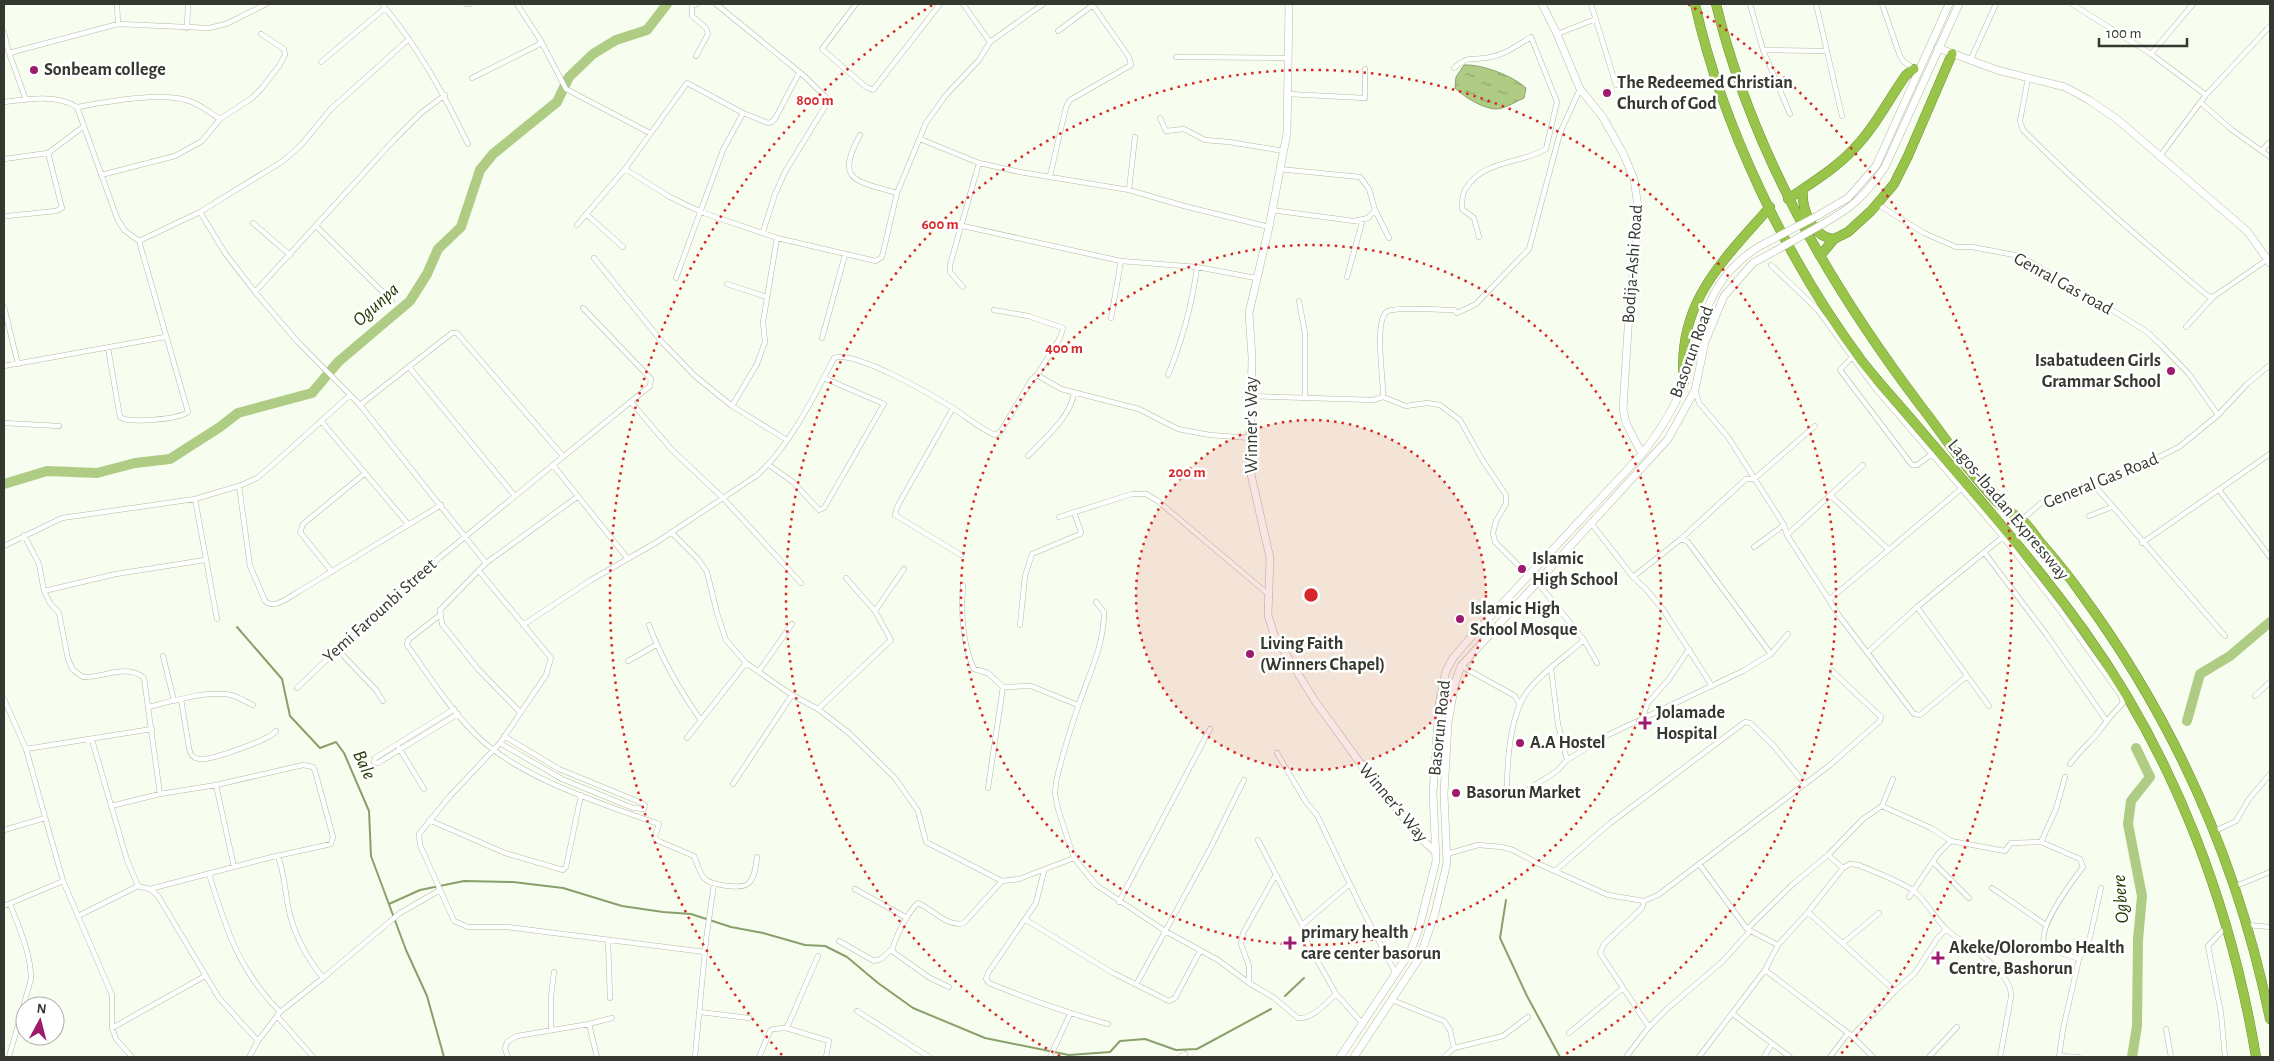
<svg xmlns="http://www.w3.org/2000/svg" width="2274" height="1061" font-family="'Alegreya Sans',sans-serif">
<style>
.water{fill:url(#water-ripples);stroke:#8aa06b}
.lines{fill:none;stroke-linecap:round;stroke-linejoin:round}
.stream{stroke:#8aa06b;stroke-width:2}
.river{stroke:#afcc85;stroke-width:10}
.street-casing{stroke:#b1bba4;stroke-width:5.5}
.secondary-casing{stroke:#b1bba4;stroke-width:8}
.highway-casing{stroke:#759340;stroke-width:10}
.street{stroke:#fff;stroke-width:4.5}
.secondary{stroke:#fff;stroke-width:7}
.highway{stroke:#98c449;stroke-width:9}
.secondary-bridge-casing{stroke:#b1bba4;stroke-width:8;stroke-linecap:butt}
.secondary-bridge{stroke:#fff;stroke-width:7}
.ring{fill:none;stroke:#d62828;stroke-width:2.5;stroke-dasharray:2.5 5}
.poi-dot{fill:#9d1a6d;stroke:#fff;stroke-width:2}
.labels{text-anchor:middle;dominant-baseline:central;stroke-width:5;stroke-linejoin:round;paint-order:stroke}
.poi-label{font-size:18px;font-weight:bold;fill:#34382e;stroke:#fff;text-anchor:start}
.street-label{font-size:18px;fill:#34382e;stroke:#fff}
.water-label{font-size:19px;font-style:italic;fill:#263702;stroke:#fff}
.centre{fill:#d62828;stroke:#fff;stroke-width:2.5}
.ring-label{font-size:15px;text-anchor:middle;font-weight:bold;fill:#d62828;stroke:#fff;stroke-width:5;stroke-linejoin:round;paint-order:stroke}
</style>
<defs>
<pattern id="water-ripples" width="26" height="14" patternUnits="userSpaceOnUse" patternTransform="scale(1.25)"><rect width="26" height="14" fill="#afcc85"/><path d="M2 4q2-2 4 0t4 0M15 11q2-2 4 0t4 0" fill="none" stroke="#8fa76d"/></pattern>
</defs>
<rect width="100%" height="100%" fill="#f8feef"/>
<path class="water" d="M 1464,65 C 1482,64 1513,76 1526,88 L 1524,98 C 1517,101 1509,106 1502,108 C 1489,113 1464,97 1455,88 L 1456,77 Z"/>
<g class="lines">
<path class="stream" d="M 237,627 L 282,679 L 290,716 L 320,748 L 336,742 L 344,753 L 369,811 L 371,856 L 406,950 L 427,996 L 444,1057
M 1506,900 L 1500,938 L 1527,996 L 1560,1057
M 389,904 L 420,890 L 464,881 L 513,882 L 563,888 L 622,906 L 663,912 L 691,914 L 731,927 L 763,933 L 805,945 L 825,946 L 847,957 L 878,983 L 913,1008 L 985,1038 L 1069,1055 L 1110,1052 L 1120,1041 L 1145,1039 L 1176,1050 L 1197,1049 L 1271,1009
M 1285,996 L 1304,978"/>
<path class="river" d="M 4,484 L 47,471 L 97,473 L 135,463 L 170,459 L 220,427 L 238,413 L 312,393 L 338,362 L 410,301 L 427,274 L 438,249 L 461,227 L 480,170 L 493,154 L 557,102 L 569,77 L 593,54 L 616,40 L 647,30 L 667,4
M 2187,721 L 2200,674 L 2230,656 L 2270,622
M 2132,1057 L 2137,1026 L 2138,940 L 2142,896 L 2128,824 L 2131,801 L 2150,777 L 2136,748"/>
<defs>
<path id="street" d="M 117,4 L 118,24
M 382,4 C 418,47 444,94 468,144
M 466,4 L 470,4
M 716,4 L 803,75 L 829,100 L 785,172 L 775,194 L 763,232
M 856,4 L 822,49 L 866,87 L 873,90 L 940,4
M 963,4 L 990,42
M 1591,4 L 1616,85
M 1750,4 L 1763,50 L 1790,114
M 1816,4 L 1842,116
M 1882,4 L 1900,56 L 1904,62 L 1915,69
M 2072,4 L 2151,54 L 2206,95
M 187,28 L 188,4
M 1058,31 L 1093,5
M 4,32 L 8,50 L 26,100
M 1557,34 L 1596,19
M 541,41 L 566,89 L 650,133
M 1763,50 L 1826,51
M 9,53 L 118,24 L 209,28 L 226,24 L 266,4
M 2151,54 L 2193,4
M 696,56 L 708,34 L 706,28 L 692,16 L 692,6 L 697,4
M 1176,57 L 1289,58
M 1970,61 L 1996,4
M 321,62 L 385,8
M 1454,68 C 1472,53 1471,62 1491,57 C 1506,54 1518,45 1531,37 L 1557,102 L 1546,149 C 1519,165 1483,159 1465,190 C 1462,194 1462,203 1462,209 L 1474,218 L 1479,237
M 472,78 L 538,45 L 541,41 L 517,4
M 2028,78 L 2020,121 L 2023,130 C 2082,189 2144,243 2208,296 L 2213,297
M 1288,94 L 1365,98 L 1365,69
M 4,102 C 27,99 57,94 77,107 L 117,218 L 124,230 L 139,241 L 188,412 C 179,419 129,424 120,417 L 108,348
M 2200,102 L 2232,130 L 2270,157
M 77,107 C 107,102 158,92 186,100 C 199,103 210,113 220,119
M 1160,118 L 1166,131 L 1184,129 L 1205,140 L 1229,142 L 1284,151
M 860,135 C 834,182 857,181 897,193
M 920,139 L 979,163 L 1020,172 L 1129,190 L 1184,206 L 1269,227
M 2262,150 L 2270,142
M 2160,156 L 2206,95 L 2270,26
M 4,159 L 48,153 L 83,127
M 625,169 L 670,197 L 701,212 L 777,238 L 876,261 L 882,257 L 897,193 L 926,123 L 946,95 L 979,60 L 990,42 L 1043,4
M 1279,169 L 1360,177 L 1369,189 L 1375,210 L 1389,238
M 101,175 L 175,156 L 202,141 L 220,119 L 252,98 L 261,89 L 279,66 L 285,55 L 284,49 L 261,34
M 1050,176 L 1066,107 L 1070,100 L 1131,65 L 1129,57 L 1092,4
M 1129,190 L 1135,137
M 1877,204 L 1924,233 L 1956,247 L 1972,247 L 2020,256 L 2109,308 L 2147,332 L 2161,345 L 2189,374 L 2218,415
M 1271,210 L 1354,221 L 1368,218 L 1375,210
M 200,212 L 225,253 L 255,292 L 297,341 L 360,405 L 486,563
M 586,214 L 623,247
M 7,216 L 56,211 L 62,208 L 48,153
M 253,223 L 290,255
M 577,225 L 625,169 L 687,83 L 743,113 L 768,123 L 772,122 L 776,117 L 799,73
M 316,226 L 392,301
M 963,226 L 1121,261
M 139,241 L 200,212 L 283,161 L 301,145 L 331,109 L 409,39
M 594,258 L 662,342 L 695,376 L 732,406 L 787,440
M 1771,265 L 1817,309 L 1874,387 L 2003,537 L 2059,609 L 2121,696 L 2123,703 C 2113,713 2105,723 2097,734 C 2088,744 2078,753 2070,764
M 1347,277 L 1363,219
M 676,278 L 723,150 L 743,113
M 727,284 L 767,297
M 963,287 L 950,272 L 950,265 L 979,163
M 255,292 L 394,140 L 421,113 L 445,95
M 1299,301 L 1305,333 L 1305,397
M 4,307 L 18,364
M 994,310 L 1028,316 L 1063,328 L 1060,338 L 1037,375
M 1111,318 L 1121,261 L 1197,267 L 1256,278
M 2186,327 L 2213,297 L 2268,259
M 822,338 L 845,255
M 1852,357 L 1840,370 L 1912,465 L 1917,465 L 1932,454
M 4,366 L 165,337
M 409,367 L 514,495
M 1168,375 C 1183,339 1192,305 1197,267
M 1695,390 L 1699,403 L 1728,437 L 1784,525 L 1787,535 L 1840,617 L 1914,714 L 1920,715 L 1966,677
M 1250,396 L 1373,400 L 1383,397 C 1384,381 1373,318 1388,311 C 1401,306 1439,310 1454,310 L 1457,313 L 1476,304 L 1529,249 L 1560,133 L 1580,89
M 1383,397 L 1406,406 L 1427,403 L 1440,405 L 1460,420 L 1483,461 L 1506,495 L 1506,504 L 1496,521 L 1493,533 L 1495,542 L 1529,576
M 631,402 L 672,450 L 723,498 L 801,583
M 360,405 L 452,333 L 457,333 L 563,456
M 732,406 L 757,364 L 765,342 L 763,322 L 777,238
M 953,408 L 897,507 L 895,515 L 961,555
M 321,421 L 408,524
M 4,423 L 59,426
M 1028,456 C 1045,438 1070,418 1074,393
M 553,465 L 628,559
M 769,465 L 793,482 L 819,510 L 824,508 L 884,404 L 824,378
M 239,486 L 250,566 L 265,601 C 274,610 289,597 298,592 L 441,505
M 2095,486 L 2225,636
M 2219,490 L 2270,557
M 1831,496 L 1888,549
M 195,499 L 217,619
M 2089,516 L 2112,507
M 1059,517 L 1132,494 L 1146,494 L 1158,501 L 1268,594
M 2022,520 L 2041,503 L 2109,482 L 2179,447 L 2218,415 L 2247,384 L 2270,365
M 1591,523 L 1633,577 L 1646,589 L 1664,611 L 1712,686
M 671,532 L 698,559 L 707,572 L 717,613 L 726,640 L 746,663 L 792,695 L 818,709 L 849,733 L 895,778 L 918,811 L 926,842 L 1002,881 L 1019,879 L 1074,858
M 24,535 L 39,564 L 44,591 L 50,603 L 59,613 L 68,659 L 73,670 L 83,677 C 104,678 126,663 144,678 L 160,794
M 1787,535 L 1863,465
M 1681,539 L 1746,479 L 1754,479 L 1815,426
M 2142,543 L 2270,454
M 4,546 L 62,518 L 195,499 L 239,486 L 257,478 L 277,461 L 350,395
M 1754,547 L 1784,525
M 1984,552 L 2046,634 L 2106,720
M 479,571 L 551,658 L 546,675 L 500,743 L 450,796 L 419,834 L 420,845 L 454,921 L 468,927 L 507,927 L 705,952
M 332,572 L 300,532 L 303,524 L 364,474
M 1633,577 L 1681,539 L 1688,542 L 1771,654
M 1537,582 L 1584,640 L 1597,663
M 963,585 C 961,613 962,643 974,669 L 988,673 L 1003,687 L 1031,686 L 1078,705
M 44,591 L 116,574 L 205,560
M 1830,599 L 1961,489
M 1096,602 L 1104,612 C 1104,646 1089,674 1079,704 C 1070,730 1062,756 1056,782 L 1055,794 L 1058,809 L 1074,858 L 1096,885 L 1165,931 L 1218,960 L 1249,983 L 1273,997 L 1298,1018 C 1312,1020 1327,1002 1336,994
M 1917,607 L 1989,706
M 875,611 L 904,569
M 440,615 L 408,640 L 407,645 C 428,675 450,709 476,735 C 518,777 604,805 659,824 L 655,836 L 656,840 L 694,856 C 697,863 699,872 704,878 C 710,885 742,890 749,883 C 755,877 756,865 757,857
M 523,625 L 591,580 L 657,542 L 756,476 C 788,449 815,395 834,358 C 855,350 932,395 953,408 C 967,417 980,429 995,435 L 1001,431 L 1032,379 L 1037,375 L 1061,389 L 1139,409 L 1178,429 L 1210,435 L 1251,438
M 649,625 C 662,660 679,689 700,719
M 1020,625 L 1025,576 L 1032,554 L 1080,534 L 1081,532 L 1074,512
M 1584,640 C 1565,657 1539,674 1525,695 C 1510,718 1507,762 1507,789 L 1521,794 L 1557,771 L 1567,760 L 1608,735 L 1743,671 L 1771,654 L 1788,634
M 337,649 L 376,690 L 383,701
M 1868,652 L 1917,607 L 2004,536
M 163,656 L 174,701
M 628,661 L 656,645
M 1461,666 L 1515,696 L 1520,705
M 1551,669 L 1558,724 L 1567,760
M 759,671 L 792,624
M 297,688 L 364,624 L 439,558 L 650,386 L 651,379 L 583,308
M 2255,696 L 2270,682
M 4,699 L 26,749 L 63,881 L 112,995 L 112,1028 L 116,1039 L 132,1057
M 181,699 L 189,748 C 190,754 192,758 199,759 C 210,761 269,740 276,731
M 149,707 C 172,701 209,690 231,695 C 239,697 246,702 253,705
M 454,709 L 375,758 L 374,762 L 378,763 L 458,714
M 818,709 L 891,640 L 875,611 L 846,578
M 520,712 L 478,669 L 442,624 L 440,610 L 486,563 L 577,497
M 1643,718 L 1647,704 L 1669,679 L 1689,649
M 687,738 L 746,663
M 92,740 L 127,860 L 138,886 L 150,889 L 158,896 L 219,998 L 258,1041
M 500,743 L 562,779 L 633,808 L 644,809 L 645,805 L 642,803 L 559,769 L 504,736
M 399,748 L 424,789
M 26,749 L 152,729
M 1277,753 L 1306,802 L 1317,815 L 1359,903 L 1396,974
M 733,784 L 792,695
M 216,785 L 234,867
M 988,788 L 1003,687
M 111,806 L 160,794 L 216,785 L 303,765 L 313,767 L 315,771 L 333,837 L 331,844 L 272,857 L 150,889
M 1882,806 L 1931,828 L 1951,841 L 2005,851 L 2011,843 L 2041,842 L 2080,859 L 2083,867 C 2073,880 2033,932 2046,948 L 2079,959
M 429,820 L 505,853 L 563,870 L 566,867 L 581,795
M 4,830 L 45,818
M 2215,831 L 2236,821 L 2249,799 L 2270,774
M 1258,840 L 1302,925 L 1308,944 L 1336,994 L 1363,1024
M 2041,842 L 2056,809 L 2065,777
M 1447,854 L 1478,845 L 1502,847 L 1513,850 L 1539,864 L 1608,895 L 1644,901 L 1658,895 L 1830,765 L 1880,721 L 1881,717 L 1832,671
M 1828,855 L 1843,868 L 1850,864 L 1859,865 C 1874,872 1903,882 1915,892 C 1927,902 1935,919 1947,930 C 1965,945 2013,971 2011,997 L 2000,1057
M 278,856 C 284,873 285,889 288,906 C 293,932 306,957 323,978
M 1934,863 L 1969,898
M 1700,865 L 1747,929 L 1778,945
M 1044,871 L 1036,903 L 988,973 L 986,979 L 989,983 C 1028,999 1067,1013 1108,1024
M 1555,871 L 1609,824 L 1745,722 L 1750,723 L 1772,744 L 1805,784
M 209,874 C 226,929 238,969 280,1012
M 2236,886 L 2270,872
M 1992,888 L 2046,925
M 855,889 L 907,918
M 1909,897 L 1938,854 L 1951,841
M 1644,901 L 1642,908 L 1604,944 L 1600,953 L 1649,1027
M 1119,902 L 1210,729
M 4,906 L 63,881
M 1808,912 L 1895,991
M 78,916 L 138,886
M 1026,920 L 1113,973 L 1169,1001 L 1175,998 L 1200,951
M 1302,925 L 1350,884
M 2248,925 L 2270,927
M 1747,929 L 1793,884 L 1828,855 L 1863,819 L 1882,806 L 1893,779
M 608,940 L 610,998
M 839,941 L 874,961 L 881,959 L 892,949
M 1843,943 L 1879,913
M 1765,970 L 1852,1036 L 1873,1057
M 1137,983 L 1210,849 L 1244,780
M 1249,983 L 1249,966 L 1241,944 L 1243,933 L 1275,876
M 949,987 L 930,978 L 893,952 C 891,943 910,909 918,903 C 932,909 948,928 964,923 L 1002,881
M 1392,1000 L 1444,1021 L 1450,1030 L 1454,1048
M 857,1011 L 929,1057
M 700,1012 L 749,1018
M 1733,1014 L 1790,1057
M 277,1016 L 313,1057
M 589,1024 L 612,1018
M 112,1028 L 205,976
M 786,1028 L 829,1041 L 826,1057
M 2166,1029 L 2171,1057
M 551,1030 L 551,997 L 554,972
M 1569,1033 L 1623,988
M 1852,1036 L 1895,991 L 1915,973 L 1937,939 L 1946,929
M 2059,1056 L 2078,1057
M 9,1057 L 31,979 C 31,953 19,928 10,904
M 249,1057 L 258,1041 L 280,1012 L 323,978 L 400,913 L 440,890
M 508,1057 L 505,1049 L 507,1042 L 517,1036 L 589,1024 L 597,1057
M 695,1057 L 706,940 L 714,884
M 759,1057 L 770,1031 L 773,1029 L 786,1028 L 789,1023 L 818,956
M 1050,1057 L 1070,1014
M 1180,1057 L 1185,1054
M 1444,1057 L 1454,1048 L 1503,1036 L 1528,1017
M 1626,1057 L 1649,1027 L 1668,1008 L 1722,962 L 1750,931
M 1699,1057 L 1765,970 L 1778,945 L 1808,912 L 1843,868
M 1764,1057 L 1772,1044
M 1830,1057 L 1848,1033
M 1929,1057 L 1957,1027
M 2059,1057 L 2063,1029 L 2079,959 L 2090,937 L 2101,888
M 2225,1057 L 2221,1013 L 2208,946 L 2226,927"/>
<path id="secondary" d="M 1289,4 L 1287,133 L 1269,227 L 1249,313 L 1252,357 L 1250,470 L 1270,558 L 1268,615 L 1274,635 L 1315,701 L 1366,771 L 1419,837 L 1436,852
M 1542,4 L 1557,34 L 1580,89 L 1602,116 L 1623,153 L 1634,179 L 1639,214 L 1629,313 L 1623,409 L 1626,423 L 1642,454
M 1938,48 L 1997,70 L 2065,87 L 2089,100 L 2118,120 L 2247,231 L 2270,263
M 1817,216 L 1848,198 L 1876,166 L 1949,4
M 1821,225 C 1853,207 1864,197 1885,167 L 1959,4
M 1340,1057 L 1410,952 L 1418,932 L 1436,861 L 1433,793 L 1439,704 L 1446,671 L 1453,658 L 1472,636 L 1642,454 C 1659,432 1675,408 1684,382 C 1704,326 1704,280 1760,246
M 1354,1057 L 1420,957 L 1435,913 L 1447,863 L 1444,794 L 1448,723 L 1455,683 L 1461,666 L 1668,439 L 1695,390 L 1705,342 L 1724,296 L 1753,263 L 1775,251"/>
<path id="highway" d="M 1695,4 C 1722,126 1787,260 1861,360 C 1877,381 1895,400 1912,420 C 1971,490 2032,558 2085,632 C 2175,758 2231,906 2256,1057
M 1716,4 C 1752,152 1829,284 1920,405 C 1936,425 1950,447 1966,466 C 1978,480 1991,498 2006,510 C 2010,513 2016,515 2021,519 C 2028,525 2034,534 2040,542 C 2054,558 2068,575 2080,592 C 2175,721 2238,862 2270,1019
M 1803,189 C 1801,208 1812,237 1834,239
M 1788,199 C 1813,182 1840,166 1860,142 C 1878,122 1890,97 1906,75 L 1914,69
M 1820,256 L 1834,239 L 1848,232 L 1871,211 L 1894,184 L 1908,156 L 1952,54
M 1684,382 C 1676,303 1722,262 1770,207"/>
</defs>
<use href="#street" class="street-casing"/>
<use href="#secondary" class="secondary-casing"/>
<use href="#highway" class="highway-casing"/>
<use href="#street" class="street"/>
<use href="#secondary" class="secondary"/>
<use href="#highway" class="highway"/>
<defs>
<path id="secondary-bridge" d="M 1760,246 L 1817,216
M 1775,251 L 1821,225"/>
</defs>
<use href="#secondary-bridge" class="secondary-bridge-casing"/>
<use href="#secondary-bridge" class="secondary-bridge"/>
</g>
<circle cx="1311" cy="595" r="175" fill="#d62828" fill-opacity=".12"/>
<g class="ring">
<circle cx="1311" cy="595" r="175"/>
<circle cx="1311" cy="595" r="350"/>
<path d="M1060 1056A525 525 0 1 1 1562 1056"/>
<path d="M782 1055A701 701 0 0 1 934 4M1688 4A701 701 0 0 1 1840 1055"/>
</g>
<g class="poi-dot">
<circle cx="34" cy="70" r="5"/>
<circle cx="1607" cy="93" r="5"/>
<circle cx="2171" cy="371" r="5"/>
<circle cx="1522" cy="569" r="5"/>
<circle cx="1460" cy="619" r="5"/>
<circle cx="1250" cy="654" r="5"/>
<path d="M1642.5 715.5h5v5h5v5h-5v5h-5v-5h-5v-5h5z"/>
<circle cx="1520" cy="743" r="5"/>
<circle cx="1456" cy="793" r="5"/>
<path d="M1287.5 935.5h5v5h5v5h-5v5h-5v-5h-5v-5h5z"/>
<path d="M1935.5 950.5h5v5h5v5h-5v5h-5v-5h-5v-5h5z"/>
</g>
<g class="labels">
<g class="poi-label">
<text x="44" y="70">Sonbeam college</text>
<text x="1617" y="83">The Redeemed Christian<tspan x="1617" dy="21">Church of God</tspan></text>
<text x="2161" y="361" text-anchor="end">Isabatudeen Girls<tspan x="2161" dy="21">Grammar School</tspan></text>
<text x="1532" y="559">Islamic<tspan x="1532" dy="21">High School</tspan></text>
<text x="1470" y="609">Islamic High<tspan x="1470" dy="21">School Mosque</tspan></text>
<text x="1260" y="644">Living Faith<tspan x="1260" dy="21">(Winners Chapel)</tspan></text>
<text x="1656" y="713">Jolamade<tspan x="1656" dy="21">Hospital</tspan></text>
<text x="1530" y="743">A.A Hostel</text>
<text x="1466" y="793">Basorun Market</text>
<text x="1301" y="933">primary health<tspan x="1301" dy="21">care center basorun</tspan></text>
<text x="1949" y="948">Akeke/Olorombo Health<tspan x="1949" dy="21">Centre, Bashorun</tspan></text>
</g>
<g class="street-label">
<text transform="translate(1633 264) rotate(-86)">Bodija-Ashi Road</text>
<text transform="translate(2063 284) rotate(29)">Genral Gas road</text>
<text transform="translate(1692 352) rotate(-70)">Basorun Road</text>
<text transform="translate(1252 425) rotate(-90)">Winner's Way</text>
<text transform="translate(2101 481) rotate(-22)">General Gas Road</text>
<text transform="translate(2008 510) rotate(50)">Lagos-Ibadan Expressway</text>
<text transform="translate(380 611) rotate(-42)">Yemi Farounbi Street</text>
<text transform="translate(1440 728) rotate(-84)">Basorun Road</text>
<text transform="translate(1393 803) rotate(50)">Winner's Way</text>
</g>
<g class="water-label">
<text transform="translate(376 305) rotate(-42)">Ogunpa</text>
<text transform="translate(364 765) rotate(65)">Bale</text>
<text transform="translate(2121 899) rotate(-94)">Ogbere</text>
</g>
</g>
<circle cx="1311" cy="595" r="8" class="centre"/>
<g class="ring-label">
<text x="815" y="105">800 m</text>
<text x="940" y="229">600 m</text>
<text x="1064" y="353">400 m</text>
<text x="1187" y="477">200 m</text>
</g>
<rect width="2274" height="1061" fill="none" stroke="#34382e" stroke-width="10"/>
<g transform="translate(40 1021) rotate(7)"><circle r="24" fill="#ffffff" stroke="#aeafab"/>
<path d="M0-4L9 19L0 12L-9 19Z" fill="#9d1a6d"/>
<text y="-8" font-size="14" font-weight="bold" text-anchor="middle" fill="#34382e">N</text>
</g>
<path d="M2099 38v8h88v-8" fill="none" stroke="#34382e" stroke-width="2.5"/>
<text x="2106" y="38" font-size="15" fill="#34382e" stroke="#ffffff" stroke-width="4" paint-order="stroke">100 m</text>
</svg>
